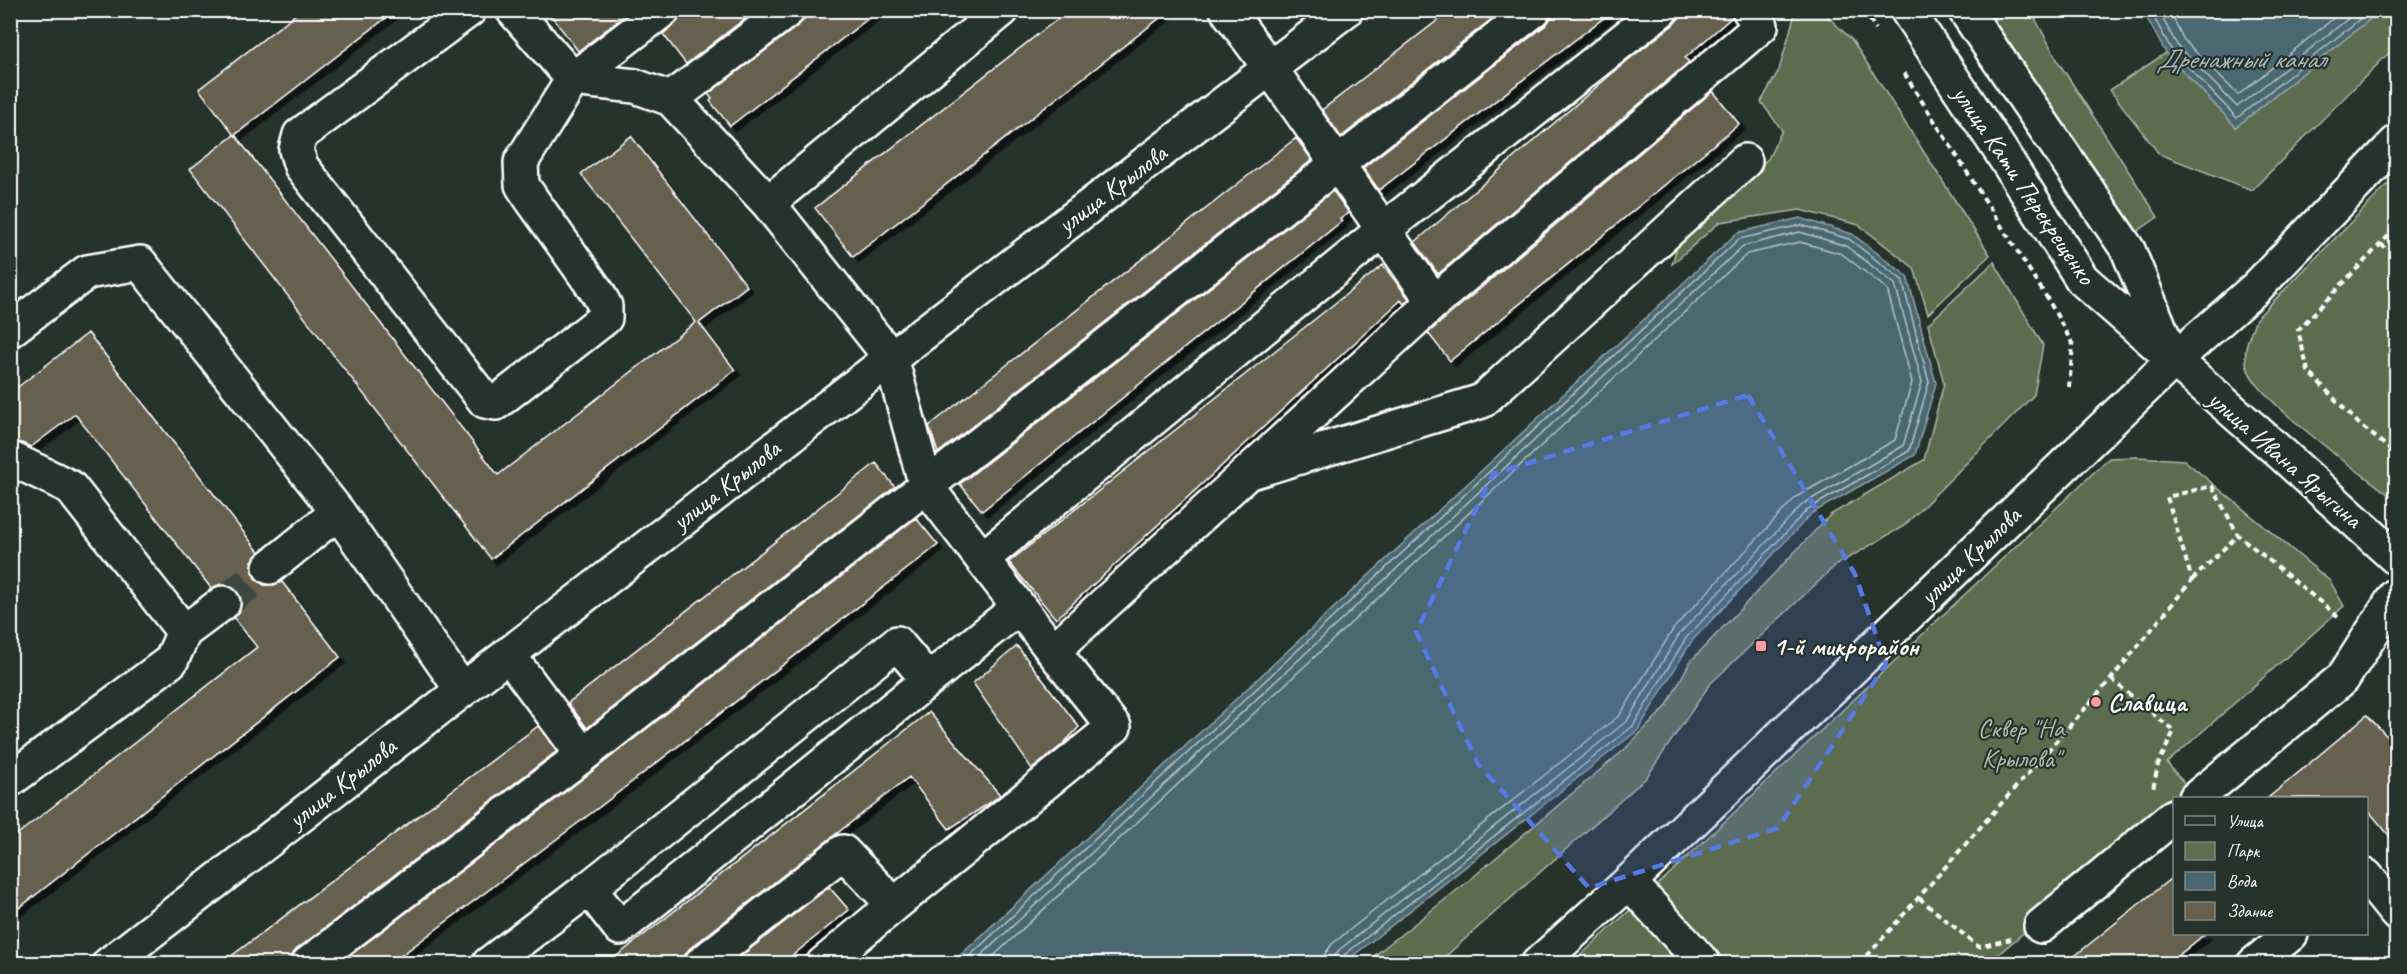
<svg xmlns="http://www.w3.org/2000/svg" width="2407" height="974" font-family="Caveat,sans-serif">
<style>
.green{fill:#5c6d50;stroke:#aeb6a8;stroke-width:1.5}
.water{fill:#4a6770;stroke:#92a4a9;stroke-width:1.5}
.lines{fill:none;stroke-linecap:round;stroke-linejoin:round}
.shore{stroke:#b7c2c6;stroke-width:1.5}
.building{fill:#66604f;stroke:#fff;stroke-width:1.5;filter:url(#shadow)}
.minor-tunnel{stroke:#3c4742;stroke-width:33;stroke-dasharray:33 16;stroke-linecap:butt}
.minor-casing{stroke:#fff;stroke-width:38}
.major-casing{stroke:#fff;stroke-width:38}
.path{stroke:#fff;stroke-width:4;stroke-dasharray:6 4.5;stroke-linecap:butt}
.minor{stroke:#26332d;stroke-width:33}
.major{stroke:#26332d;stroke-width:33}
.marked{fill:#567ae2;fill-opacity:0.2;stroke:#567ae2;stroke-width:4.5;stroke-dasharray:12 8;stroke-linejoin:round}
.poi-dot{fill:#ff9aa2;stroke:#26332d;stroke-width:2}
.labels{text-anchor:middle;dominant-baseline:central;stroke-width:4.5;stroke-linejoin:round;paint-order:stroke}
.street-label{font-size:26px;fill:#fff;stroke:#26332d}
.poi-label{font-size:26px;font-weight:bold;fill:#fff;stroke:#26332d;text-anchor:start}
.park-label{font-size:26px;fill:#b6bdb0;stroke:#26332d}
.water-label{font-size:27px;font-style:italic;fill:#aebbbf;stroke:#26332d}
</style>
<defs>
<filter id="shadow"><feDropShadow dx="5.5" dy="5.5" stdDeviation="0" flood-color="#0009"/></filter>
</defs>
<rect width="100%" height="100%" fill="#26332d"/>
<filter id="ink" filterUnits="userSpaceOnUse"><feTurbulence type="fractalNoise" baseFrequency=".0167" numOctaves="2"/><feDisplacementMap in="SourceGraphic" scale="12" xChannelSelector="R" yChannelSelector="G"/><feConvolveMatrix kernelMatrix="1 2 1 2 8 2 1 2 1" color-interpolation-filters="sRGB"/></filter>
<g filter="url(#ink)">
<path class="green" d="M 1796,10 L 1822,11 L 1852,40 L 1990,255 L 1928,314 L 1914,268 L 1859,225 L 1800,210 L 1720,222 L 1672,264 L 1683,227 L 1768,159 L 1782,130 L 1761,102 L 1779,70 Z
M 1986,11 L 2031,11 L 2059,63 L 2158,217 L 2135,233 Z
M 2380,11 L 2396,11 L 2396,46 L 2252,190 L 2159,154 L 2110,90 L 2166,53 L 2236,127 Z
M 2396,176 L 2396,500 C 2365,476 2256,400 2247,367 C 2242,349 2250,335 2256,319 Z
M 1994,262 L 2043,345 L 2034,395 L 1904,526 L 1836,565 L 1710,684 L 1646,778 L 1438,963 L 1365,963 L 1466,883 L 1624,750 L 1666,707 L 1690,662 L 1830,515 L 1924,460 L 1944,383 L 1928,324 Z
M 2137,457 L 2184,460 L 2330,581 L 2344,606 L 2167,763 L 2191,791 L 2182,798 L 2174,798 L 2174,805 L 1988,963 L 1571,964 L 1664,879 L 2109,458 Z"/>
<path class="water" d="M 2143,11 L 2380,11 L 2236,127 L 2166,53 Z
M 1800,218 L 1852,234 L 1907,276 L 1936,383 L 1915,455 L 1812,513 L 1691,642 L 1638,730 L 1344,963 L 952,963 L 1737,233 Z"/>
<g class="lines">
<path class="shore" d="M 2150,10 L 2171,49 L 2237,118 L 2371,10
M 2158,10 L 2177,45 L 2237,107 L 2359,10
M 2169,10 L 2184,40 L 2238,95 L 2344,10
M 961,964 L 1739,239 L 1801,225 L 1849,239 L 1902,280 L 1929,382 L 1909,451 L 1808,509 L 1686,638 L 1633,726 L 1343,956 L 1341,964
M 972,964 L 1743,246 L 1800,232 L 1846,246 L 1895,284 L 1922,382 L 1903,446 L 1803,504 L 1680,633 L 1627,721 L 1339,950 L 1334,957 L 1333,964
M 985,964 L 1747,254 L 1800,242 L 1842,254 L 1887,289 L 1912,382 L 1895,440 L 1796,497 L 1674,628 L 1620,715 L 1332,944 L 1325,954 L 1324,964"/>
</g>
<path class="building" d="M 301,10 L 396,10 L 235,135 L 498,475 L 696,322 L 581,174 L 631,136 L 747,286 L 699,323 L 735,370 L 491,559 L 190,169 L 234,135 L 199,89 Z
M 547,10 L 632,10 L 578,51 Z
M 681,10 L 756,10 L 686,64 L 663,34 L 675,24 L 680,18 Z
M 806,10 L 879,10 L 730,126 L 710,101 L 712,99 L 708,94 L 799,25 L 805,18 Z
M 1069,10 L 1170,10 L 853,257 L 815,208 Z
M 1451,10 L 1503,10 L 1341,137 L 1322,110 Z
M 1552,10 L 1614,10 L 1379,190 L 1363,168 L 1546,25 L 1551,18 Z
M 1686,10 L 1731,10 L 1732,17 L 1685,58 L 1689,62 L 1438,274 L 1415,242 L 1628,60 L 1673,25 Z
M 1713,91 L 1739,124 L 1450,361 L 1428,333 Z
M 1296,138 L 1312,160 L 938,453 L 929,426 Z
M 1333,191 L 1349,213 L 1340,219 L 1342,221 L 982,511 L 960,484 Z
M 1383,265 L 1409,299 L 1404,304 L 1401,300 L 1056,619 L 1009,562 Z
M 88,333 L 259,552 L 252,561 L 252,570 L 255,578 L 264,585 L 273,585 L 282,582 L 340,657 L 10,915 L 10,840 L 257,647 L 234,618 L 240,611 L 242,601 L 238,591 L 230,586 L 221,584 L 211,588 L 75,414 L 31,447 L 22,443 L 10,442 L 10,393 Z
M 876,463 L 895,487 L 587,728 L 568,703 Z
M 916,518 L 938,545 L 602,805 L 391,963 L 340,963 L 594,770 Z
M 1017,646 L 1079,727 L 1062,745 L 1032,769 L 973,683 Z
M 929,712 L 1000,795 L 991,802 L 949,829 L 909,777 L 689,949 L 684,957 L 683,963 L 608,963 Z
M 2367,715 L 2397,747 L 2397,845 L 2367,809 L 2367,798 L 2268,798 Z
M 538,726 L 557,751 L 297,949 L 291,956 L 290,963 L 222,963 Z
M 2175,875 L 2175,933 L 2206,933 L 2169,963 L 2066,963 Z
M 829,887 L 849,910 L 783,963 L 732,963 Z"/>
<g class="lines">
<path class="minor-tunnel" d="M 223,603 L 270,567"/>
<defs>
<path id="minor" d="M 469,10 L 300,135 L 296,150 L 301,166 L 485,401 L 496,403 L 605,318 L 605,306 L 598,293 L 532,200 L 522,185 L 521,162 L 573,79 L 663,10
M 513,10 L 573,79 L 635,86 L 671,99 L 768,203 L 891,358 L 926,486 L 1019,607 L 620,928 L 589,888 L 897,643 L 928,680
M 1907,10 L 2000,150 L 2082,279 L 2283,455 L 2396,558
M 1965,10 L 2128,250 L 2170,353
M 671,99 L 788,10
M 768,203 L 1002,10
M 1434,302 L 1761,26 L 1749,10
M 10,330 L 87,272 L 140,263 L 338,512 L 462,690
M 1254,471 L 1482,401 L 1745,161
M 982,559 L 1383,230 L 1661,10
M 270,567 L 338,512
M 1019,607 L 1053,651 L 1434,302 L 1270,68 L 1227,10
M 184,632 L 223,603
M 508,654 L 583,755
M 10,780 L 171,661 L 184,632 L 70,487 L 14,460
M 2196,798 L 2343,678 L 2396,595
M 2366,876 L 2396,913
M 1629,882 L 1704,964
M 2041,926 L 2174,816
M 109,964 L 891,358 L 1346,10
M 308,964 L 583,755 L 1534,10
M 489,964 L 589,888
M 701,964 L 843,852 L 894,905 L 1114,727 L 1053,651
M 823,964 L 894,905
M 2254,964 L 2291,934"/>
<path id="major" d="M 1538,964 L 1629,882 L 2173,361 L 2256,288 L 2396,143"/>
</defs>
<use href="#minor" class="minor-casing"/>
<use href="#major" class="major-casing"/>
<path class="path" d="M 1864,10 L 1876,29
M 1904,73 L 2049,301 L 2073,345 L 2069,387
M 2396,228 L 2298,330 L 2308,371 L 2358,423 L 2396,454
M 2381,244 L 2385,248
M 2192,580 L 2238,535
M 2111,679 L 2174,731 L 2158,765 L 2153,789
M 1919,898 L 1979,947 L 2011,939
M 1860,964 L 2111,679 L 2192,580 L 2167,497 L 2212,486 L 2238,535 L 2340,618"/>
<use href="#minor" class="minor"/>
<use href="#major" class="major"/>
</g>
</g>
<path class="marked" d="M 1748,395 L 1855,574 L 1886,664 L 1778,828 L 1589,888 L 1478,764 L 1416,632 L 1493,474 Z"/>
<g class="poi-dot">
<rect x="1755" y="640" width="12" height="12" rx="3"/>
<circle cx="2096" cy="702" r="6"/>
</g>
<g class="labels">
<g class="street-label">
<text transform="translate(2024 185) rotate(56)">улица Кати Перекрещенко</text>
<text transform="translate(1112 189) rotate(-37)">улица Крылова</text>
<text transform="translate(2285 459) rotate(41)">улица Ивана Ярыгина</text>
<text transform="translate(726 485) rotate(-38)">улица Крылова</text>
<text transform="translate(1970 556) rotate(-44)">улица Крылова</text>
<text transform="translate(342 783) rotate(-38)">улица Крылова</text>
</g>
<g class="poi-label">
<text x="1773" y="646">1-й микрорайон</text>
<text x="2108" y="702">Славица</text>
</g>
<g class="park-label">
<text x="2021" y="728">Сквер "На<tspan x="2021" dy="30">Крылова"</tspan></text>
</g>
<g class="water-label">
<text x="2241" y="59">Дренажный канал</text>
</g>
</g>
<rect width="2407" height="974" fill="none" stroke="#26332d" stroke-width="36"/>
<rect x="18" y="18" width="2371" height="938" fill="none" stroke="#fff" stroke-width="2" filter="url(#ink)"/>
<rect x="2173" y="797" width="195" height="138" fill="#26332d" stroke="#7d8581" stroke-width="1.5"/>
<rect x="2185" y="816" width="30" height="9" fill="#26332d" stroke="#7d8581" stroke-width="1.5"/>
<text x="2227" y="827" font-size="18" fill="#ffffff">Улица</text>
<rect x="2185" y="842" width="30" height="18" fill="#5c6d50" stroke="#7d8581" stroke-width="1.5"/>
<text x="2227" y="857" font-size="18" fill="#ffffff">Парк</text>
<rect x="2185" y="872" width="30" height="18" fill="#4a6770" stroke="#7d8581" stroke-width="1.5"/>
<text x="2227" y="887" font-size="18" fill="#ffffff">Вода</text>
<rect x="2185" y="902" width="30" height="18" fill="#66604f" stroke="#7d8581" stroke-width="1.5"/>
<text x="2227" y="917" font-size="18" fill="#ffffff">Здание</text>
</svg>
